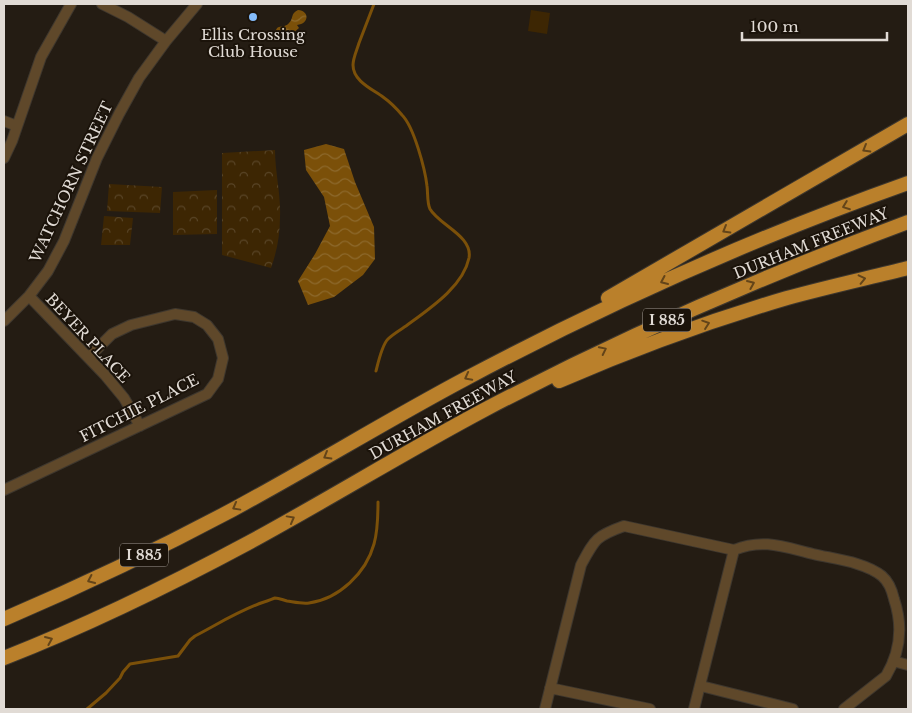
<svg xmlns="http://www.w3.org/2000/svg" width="912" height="713" font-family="'Libre Baskerville',serif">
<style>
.green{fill:#3d2603}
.park{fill:url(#park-crowns)}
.water{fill:url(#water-waves)}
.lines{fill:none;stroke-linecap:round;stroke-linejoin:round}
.stream{stroke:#7b5009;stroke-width:3}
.minor-casing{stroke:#3e372e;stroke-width:12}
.highway-casing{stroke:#3e372e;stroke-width:16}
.minor{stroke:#5f482a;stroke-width:10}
.highway{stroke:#ba802b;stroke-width:14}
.oneway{stroke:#634419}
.poi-dot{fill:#84bcfb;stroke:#1b130a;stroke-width:2}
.labels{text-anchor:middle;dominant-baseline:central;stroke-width:4;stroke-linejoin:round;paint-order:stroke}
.shield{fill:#1b130a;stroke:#a69f98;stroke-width:1}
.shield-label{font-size:14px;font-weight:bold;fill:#e1dbd5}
.poi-label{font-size:15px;fill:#e1dbd5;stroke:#1b130a}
.street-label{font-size:15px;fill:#e1dbd5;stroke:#1b130a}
</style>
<defs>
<pattern id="park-crowns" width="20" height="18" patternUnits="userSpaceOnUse" patternTransform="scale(1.25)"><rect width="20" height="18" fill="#3d2603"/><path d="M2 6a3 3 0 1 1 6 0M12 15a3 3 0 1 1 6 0" fill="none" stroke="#594527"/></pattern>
<pattern id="water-waves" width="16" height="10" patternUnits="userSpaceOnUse" patternTransform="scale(1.25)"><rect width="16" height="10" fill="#7b5009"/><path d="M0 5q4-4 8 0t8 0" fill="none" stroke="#8d692c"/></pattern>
</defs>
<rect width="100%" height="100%" fill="#241c13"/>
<path class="green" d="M 531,10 L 550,13 L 547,34 L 528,31 Z"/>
<path class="park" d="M 275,150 C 275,172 281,195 280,217 C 280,235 277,251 271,268 L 222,255 L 222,153 Z
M 109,184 L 162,187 L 160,213 L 107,211 Z
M 217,190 L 217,234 L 173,235 L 173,192 Z
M 104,216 L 133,218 L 130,245 L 101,245 Z"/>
<path class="water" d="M 298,10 C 310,11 309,24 297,25 L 299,28 L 292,34 L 289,32 C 288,37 285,41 279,39 L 275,35 C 276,22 283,30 289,23 C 294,18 290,14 298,10 Z
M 326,144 L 344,149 L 355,182 L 374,227 L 375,259 L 363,275 L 334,297 L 308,305 L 298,281 L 315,254 L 330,226 L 324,197 L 306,170 L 304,150 Z"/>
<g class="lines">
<path class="stream" d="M 374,4 C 369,17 364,30 359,43 C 357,50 353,58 353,65 C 353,81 372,89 383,97 C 390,102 397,109 402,115 C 414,127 425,169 427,186 C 428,193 427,203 430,209 C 439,225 473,236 469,258 C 463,287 429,309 406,326 C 400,330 393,334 388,339 C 382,345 378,363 376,371
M 87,709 L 106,693 L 120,678 L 123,672 L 130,664 L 178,656 L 190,640 L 195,636 C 218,624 240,610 264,602 C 268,601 272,599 275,598 C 279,598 283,600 287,601 C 294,602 302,604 309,603 C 339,599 366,573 374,544 C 378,530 378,516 378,502"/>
<defs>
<path id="minor" d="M 102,4 L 128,17 L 166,41
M 4,121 L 17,126
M 4,158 L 12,141 L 41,57 L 71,4
M 29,296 L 105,375 L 124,398 L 140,426
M 4,321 L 29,296 L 48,271 L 64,241 L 97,158 L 119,114 L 139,78 L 166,41 L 197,4
M 4,490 L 207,394 L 218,379 L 223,358 L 218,339 L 207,325 L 194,317 L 175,314 L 131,325 L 112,334 L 89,357
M 734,550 C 763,538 784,547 813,554 C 834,559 865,562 882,576 C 889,582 892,590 894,599 C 903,626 901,651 886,676 L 844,709
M 893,661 L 908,665
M 701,686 L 793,709
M 550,688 L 650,709
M 545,709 L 581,565 C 595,539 596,536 624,526 L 734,550
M 694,709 L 734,550"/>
<path id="highway" d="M 608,298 L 908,124
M 559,381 C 633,349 709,321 787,298 C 827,287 868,278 908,268
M 4,619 C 81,586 157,550 232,510 C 310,468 386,421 465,379 C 608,303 756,237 908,183
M 4,658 C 88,625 170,585 250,542 C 329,499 405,452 484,410 C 621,338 763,276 908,222"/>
</defs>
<use href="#minor" class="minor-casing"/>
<use href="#highway" class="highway-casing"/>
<use href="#minor" class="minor"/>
<use href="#highway" class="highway"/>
</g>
<defs><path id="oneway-chevron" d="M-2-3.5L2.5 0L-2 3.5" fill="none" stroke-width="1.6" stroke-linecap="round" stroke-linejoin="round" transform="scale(1.25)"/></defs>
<g class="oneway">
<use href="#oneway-chevron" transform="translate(866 149) rotate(150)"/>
<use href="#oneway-chevron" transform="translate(846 206) rotate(159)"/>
<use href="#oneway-chevron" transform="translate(726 230) rotate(150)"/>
<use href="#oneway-chevron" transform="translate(862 279) rotate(-13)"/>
<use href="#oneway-chevron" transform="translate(664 281) rotate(156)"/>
<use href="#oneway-chevron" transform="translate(751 284) rotate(-23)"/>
<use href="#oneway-chevron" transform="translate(706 324) rotate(-19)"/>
<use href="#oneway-chevron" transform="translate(603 350) rotate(-26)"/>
<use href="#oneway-chevron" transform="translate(468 377) rotate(152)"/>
<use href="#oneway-chevron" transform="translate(327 456) rotate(150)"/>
<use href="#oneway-chevron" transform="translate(236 507) rotate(151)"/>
<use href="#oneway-chevron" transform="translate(291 519) rotate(-29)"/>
<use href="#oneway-chevron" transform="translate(91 580) rotate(155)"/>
<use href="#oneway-chevron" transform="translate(49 640) rotate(-23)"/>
</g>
<circle class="poi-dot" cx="253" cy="17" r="5"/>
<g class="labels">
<g class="shield">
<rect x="643" y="308.5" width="48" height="23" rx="4"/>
<rect x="120" y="543.5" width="48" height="23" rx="4"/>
</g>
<g class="shield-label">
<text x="667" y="320">I 885</text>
<text x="144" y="555">I 885</text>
</g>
<g class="poi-label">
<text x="253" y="34">Ellis Crossing<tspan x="253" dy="17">Club House</tspan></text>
</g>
<g class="street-label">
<text transform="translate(71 182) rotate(-65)">WATCHORN STREET</text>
<text transform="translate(811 243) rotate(-22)">DURHAM FREEWAY</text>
<text transform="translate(88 338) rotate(47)">BEYER PLACE</text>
<text transform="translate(139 408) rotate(-27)">FITCHIE PLACE</text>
<text transform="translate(443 415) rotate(-29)">DURHAM FREEWAY</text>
</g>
</g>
<rect width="912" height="713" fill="none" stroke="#e1dbd5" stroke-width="10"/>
<path d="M742 32v8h145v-8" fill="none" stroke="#e1dbd5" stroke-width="2.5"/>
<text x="750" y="32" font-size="15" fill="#e1dbd5" stroke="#1b130a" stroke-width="4" paint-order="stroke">100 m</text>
</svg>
